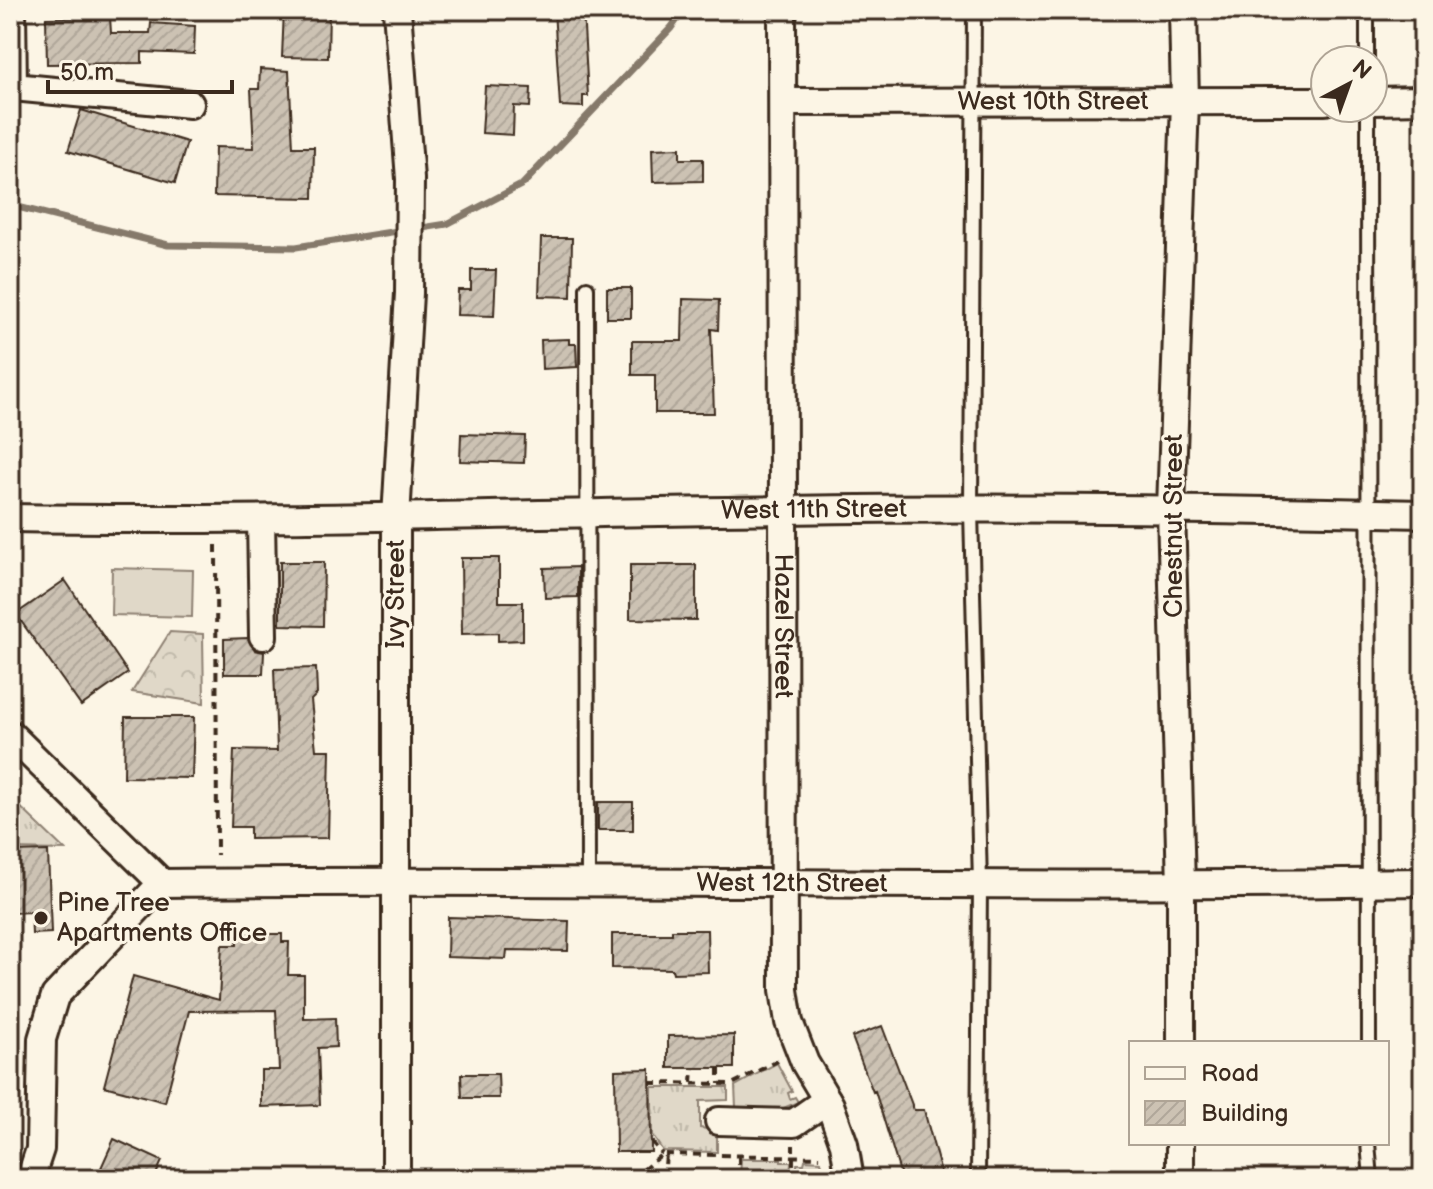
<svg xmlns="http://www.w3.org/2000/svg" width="1433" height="1189" font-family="'Balsamiq Sans',sans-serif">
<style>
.grass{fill:url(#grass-tufts);stroke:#8e8173;stroke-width:2}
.park{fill:url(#park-crowns);stroke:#8e8173;stroke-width:2}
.garden{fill:#e0d8c8;stroke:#8e8173;stroke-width:2}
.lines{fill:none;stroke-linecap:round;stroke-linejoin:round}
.stream{stroke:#85796b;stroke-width:7}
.building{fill:url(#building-hatch);stroke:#3b2a1e;stroke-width:2}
.lane-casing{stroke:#3b2a1e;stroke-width:18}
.street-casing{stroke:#3b2a1e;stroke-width:32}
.path{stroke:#3b2a1e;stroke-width:4;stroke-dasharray:8 6;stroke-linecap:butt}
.lane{stroke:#fcf5e5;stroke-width:12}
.street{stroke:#fcf5e5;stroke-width:26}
.poi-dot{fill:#3b2a1e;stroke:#fcf5e5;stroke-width:3}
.labels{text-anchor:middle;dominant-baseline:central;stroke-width:6;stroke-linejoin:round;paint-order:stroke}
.street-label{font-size:26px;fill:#3b2a1e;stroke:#fcf5e5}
.poi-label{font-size:26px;fill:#3b2a1e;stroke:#fcf5e5;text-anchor:start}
</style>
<defs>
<pattern id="grass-tufts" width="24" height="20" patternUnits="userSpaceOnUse" patternTransform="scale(2)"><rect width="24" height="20" fill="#e0d8c8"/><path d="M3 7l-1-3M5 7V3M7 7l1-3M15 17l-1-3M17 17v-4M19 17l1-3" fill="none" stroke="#c1baab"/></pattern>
<pattern id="park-crowns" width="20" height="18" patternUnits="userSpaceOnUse" patternTransform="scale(2)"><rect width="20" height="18" fill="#e0d8c8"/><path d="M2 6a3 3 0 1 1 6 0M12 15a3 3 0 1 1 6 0" fill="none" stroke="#c1baab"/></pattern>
<pattern id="building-hatch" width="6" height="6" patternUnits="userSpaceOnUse" patternTransform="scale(2)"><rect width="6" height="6" fill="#ccc2b3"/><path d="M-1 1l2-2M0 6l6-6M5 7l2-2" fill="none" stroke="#b0a79a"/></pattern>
</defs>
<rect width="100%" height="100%" fill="#fcf5e5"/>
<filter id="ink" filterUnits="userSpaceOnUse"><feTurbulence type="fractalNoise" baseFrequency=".0125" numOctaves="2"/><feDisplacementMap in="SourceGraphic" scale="16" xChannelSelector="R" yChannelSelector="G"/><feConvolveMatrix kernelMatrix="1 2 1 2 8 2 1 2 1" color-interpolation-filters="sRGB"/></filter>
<g filter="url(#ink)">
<path class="grass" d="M 10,797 L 65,850 L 10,849 Z
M 777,1063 L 792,1091 L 788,1093 L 790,1099 L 795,1097 L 798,1102 L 781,1109 L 736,1107 L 735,1086 Z
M 652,1087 L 728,1087 L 728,1100 L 700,1101 L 700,1128 L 708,1129 L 717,1137 L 717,1152 L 663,1151 L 652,1135 Z
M 741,1159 L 781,1159 L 781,1162 L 791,1162 L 790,1179 L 740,1179 Z
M 805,1160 L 821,1161 L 825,1179 L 797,1179 L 797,1164 L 804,1164 Z"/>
<path class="park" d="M 170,632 L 203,634 L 204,703 L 132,692 Z"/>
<path class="garden" d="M 112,568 L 193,570 L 192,617 L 111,615 Z"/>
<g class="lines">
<path class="stream" d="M 10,205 L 168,245 L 296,247 L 404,230
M 416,229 L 447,224 L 523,184 L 671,28 L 684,10"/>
</g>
<path class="building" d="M 284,10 L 329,10 L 328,58 L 282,57 Z
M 554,10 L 583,10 L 588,96 L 583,96 L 583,107 L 560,106 Z
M 110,17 L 111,33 L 150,33 L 151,23 L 195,26 L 194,54 L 142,52 L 142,63 L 47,64 L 46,18 Z
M 260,69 L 289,71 L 293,147 L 314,147 L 313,198 L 214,196 L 215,147 L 254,148 L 251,89 L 259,89 Z
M 485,86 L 531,88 L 530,107 L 514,106 L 513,135 L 482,133 Z
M 81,110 L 187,142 L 175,183 L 68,151 Z
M 680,148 L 680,159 L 703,159 L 703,181 L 653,182 L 652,149 Z
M 541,238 L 572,238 L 571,297 L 539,296 Z
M 471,270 L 496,270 L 494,316 L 457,315 L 458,290 L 471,290 Z
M 607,288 L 631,288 L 631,318 L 607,318 Z
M 683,299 L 719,300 L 718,330 L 711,329 L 714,413 L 655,413 L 655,375 L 632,375 L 632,341 L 682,341 Z
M 569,339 L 569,344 L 576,344 L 577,367 L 542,369 L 541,340 Z
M 461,434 L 525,436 L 524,463 L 460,461 Z
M 461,558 L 499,558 L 499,602 L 523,602 L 523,640 L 498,641 L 498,633 L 462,634 Z
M 280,562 L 324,562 L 323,626 L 280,625 Z
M 630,565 L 696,565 L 696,620 L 630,619 Z
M 578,567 L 578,597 L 545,598 L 544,568 Z
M 65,580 L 128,673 L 81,706 L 16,614 Z
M 248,638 L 255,650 L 264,652 L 263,674 L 224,674 L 224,639 Z
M 316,668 L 317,694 L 311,700 L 316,750 L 330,750 L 328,838 L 250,839 L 250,827 L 231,827 L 234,750 L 277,751 L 274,669 Z
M 125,717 L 194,717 L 192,778 L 124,777 Z
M 598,802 L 633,802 L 633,830 L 598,830 Z
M 48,851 L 51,933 L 32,934 L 31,912 L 10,913 L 10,852 Z
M 448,917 L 569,921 L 568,951 L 507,950 L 506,959 L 447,957 Z
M 672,930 L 707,930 L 708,972 L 673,973 L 672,969 L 612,968 L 612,934 L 672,934 Z
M 237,934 L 282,934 L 282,942 L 289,942 L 288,975 L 304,975 L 304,1019 L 335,1018 L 336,1047 L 318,1048 L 320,1105 L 261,1107 L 261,1070 L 279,1070 L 276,1010 L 189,1011 L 165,1102 L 104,1086 L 133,976 L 219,1000 L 222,945 L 237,945 Z
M 882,1026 L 914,1110 L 924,1110 L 941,1173 L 936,1174 L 938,1179 L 902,1179 L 875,1091 L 873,1092 L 852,1037 Z
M 734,1035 L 734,1068 L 668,1068 L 668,1036 Z
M 650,1069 L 651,1152 L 616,1152 L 615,1070 Z
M 461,1074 L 498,1074 L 499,1098 L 462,1098 Z
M 114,1139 L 162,1161 L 154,1179 L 96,1179 Z"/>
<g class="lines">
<defs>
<path id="lane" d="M 974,10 L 971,510 L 980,884 L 978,1179
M 1367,10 L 1367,60
M 1368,108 L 1369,1043
M 587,288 L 588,882
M 1368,1143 L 1371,1179"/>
<g id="street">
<path d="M 12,10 L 13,87 L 190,104"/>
<path id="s1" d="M 782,10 L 784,990 L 789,1022 L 805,1063 L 830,1105 L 844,1144 L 850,1179"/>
<path d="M 1373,101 L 1423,100"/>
<path id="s2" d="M 783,102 L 1325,101"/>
<path id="s3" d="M 10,518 C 268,522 526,513 784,510 C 997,507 1210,509 1423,514"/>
<path d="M 261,519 L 263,636"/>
<path d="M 10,734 L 162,883"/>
<path id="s4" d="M 162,883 C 583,878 1003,889 1423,882"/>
<path d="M 1181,1043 L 1181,886 L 1171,509 L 1185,101 L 1183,10"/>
<path d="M 719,1121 L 794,1123 L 827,1100"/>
<path d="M 30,1179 L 40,1149 L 42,1039 L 55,996 L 162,883"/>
<path d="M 396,1179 L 396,518 L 409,293 L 410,179 L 397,10"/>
<path d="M 1180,1179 L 1180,1143"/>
</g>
</defs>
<use href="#lane" class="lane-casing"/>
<use href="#street" class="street-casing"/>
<path class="path" d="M 216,545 L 217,855
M 719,1068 L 719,1084
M 650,1083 L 732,1084 L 778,1061
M 692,1083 L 693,1068
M 651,1141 L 662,1154
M 664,1178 L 666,1154
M 632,1179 L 662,1154 L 820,1157
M 739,1179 L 739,1155
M 793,1179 L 793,1145"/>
<use href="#lane" class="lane"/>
<use href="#street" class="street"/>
</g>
</g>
<circle class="poi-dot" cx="41" cy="918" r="8"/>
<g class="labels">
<g class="street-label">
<text stroke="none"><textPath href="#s2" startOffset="270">West 10th Street</textPath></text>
<text stroke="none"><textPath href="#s3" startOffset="804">West 11th Street</textPath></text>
<text transform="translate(1174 526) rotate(-90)">Chestnut Street</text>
<text transform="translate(396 594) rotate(-90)">Ivy Street</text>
<text stroke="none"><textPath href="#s1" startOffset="616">Hazel Street</textPath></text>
<text stroke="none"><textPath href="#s4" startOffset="630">West 12th Street</textPath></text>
</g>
<g class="poi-label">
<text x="57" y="903">Pine Tree<tspan x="57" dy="30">Apartments Office</tspan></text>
</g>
</g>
<rect width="1433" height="1189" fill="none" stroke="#fcf5e5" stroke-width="40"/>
<rect x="20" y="20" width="1393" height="1149" fill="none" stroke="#3b2a1e" stroke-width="3" filter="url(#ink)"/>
<rect x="1129" y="1041" width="260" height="104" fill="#fcf5e5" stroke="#afa495" stroke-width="2"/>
<rect x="1145" y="1067" width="40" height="12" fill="#fcf5e5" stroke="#afa495" stroke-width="2"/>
<text x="1201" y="1081" font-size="24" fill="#3b2a1e">Road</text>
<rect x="1145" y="1101" width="40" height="24" fill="url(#building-hatch)" stroke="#afa495" stroke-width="2"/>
<text x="1201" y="1121" font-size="24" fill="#3b2a1e">Building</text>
<g transform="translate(1349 84) rotate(41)"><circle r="38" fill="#fcf5e5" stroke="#afa495" stroke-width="2"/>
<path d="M0-6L14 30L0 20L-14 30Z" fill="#3b2a1e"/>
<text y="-12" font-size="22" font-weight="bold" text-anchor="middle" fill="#3b2a1e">N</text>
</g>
<path d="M48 80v12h184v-12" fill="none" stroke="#3b2a1e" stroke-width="4"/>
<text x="60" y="80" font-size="24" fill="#3b2a1e" stroke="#fcf5e5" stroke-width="6" paint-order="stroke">50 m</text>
</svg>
